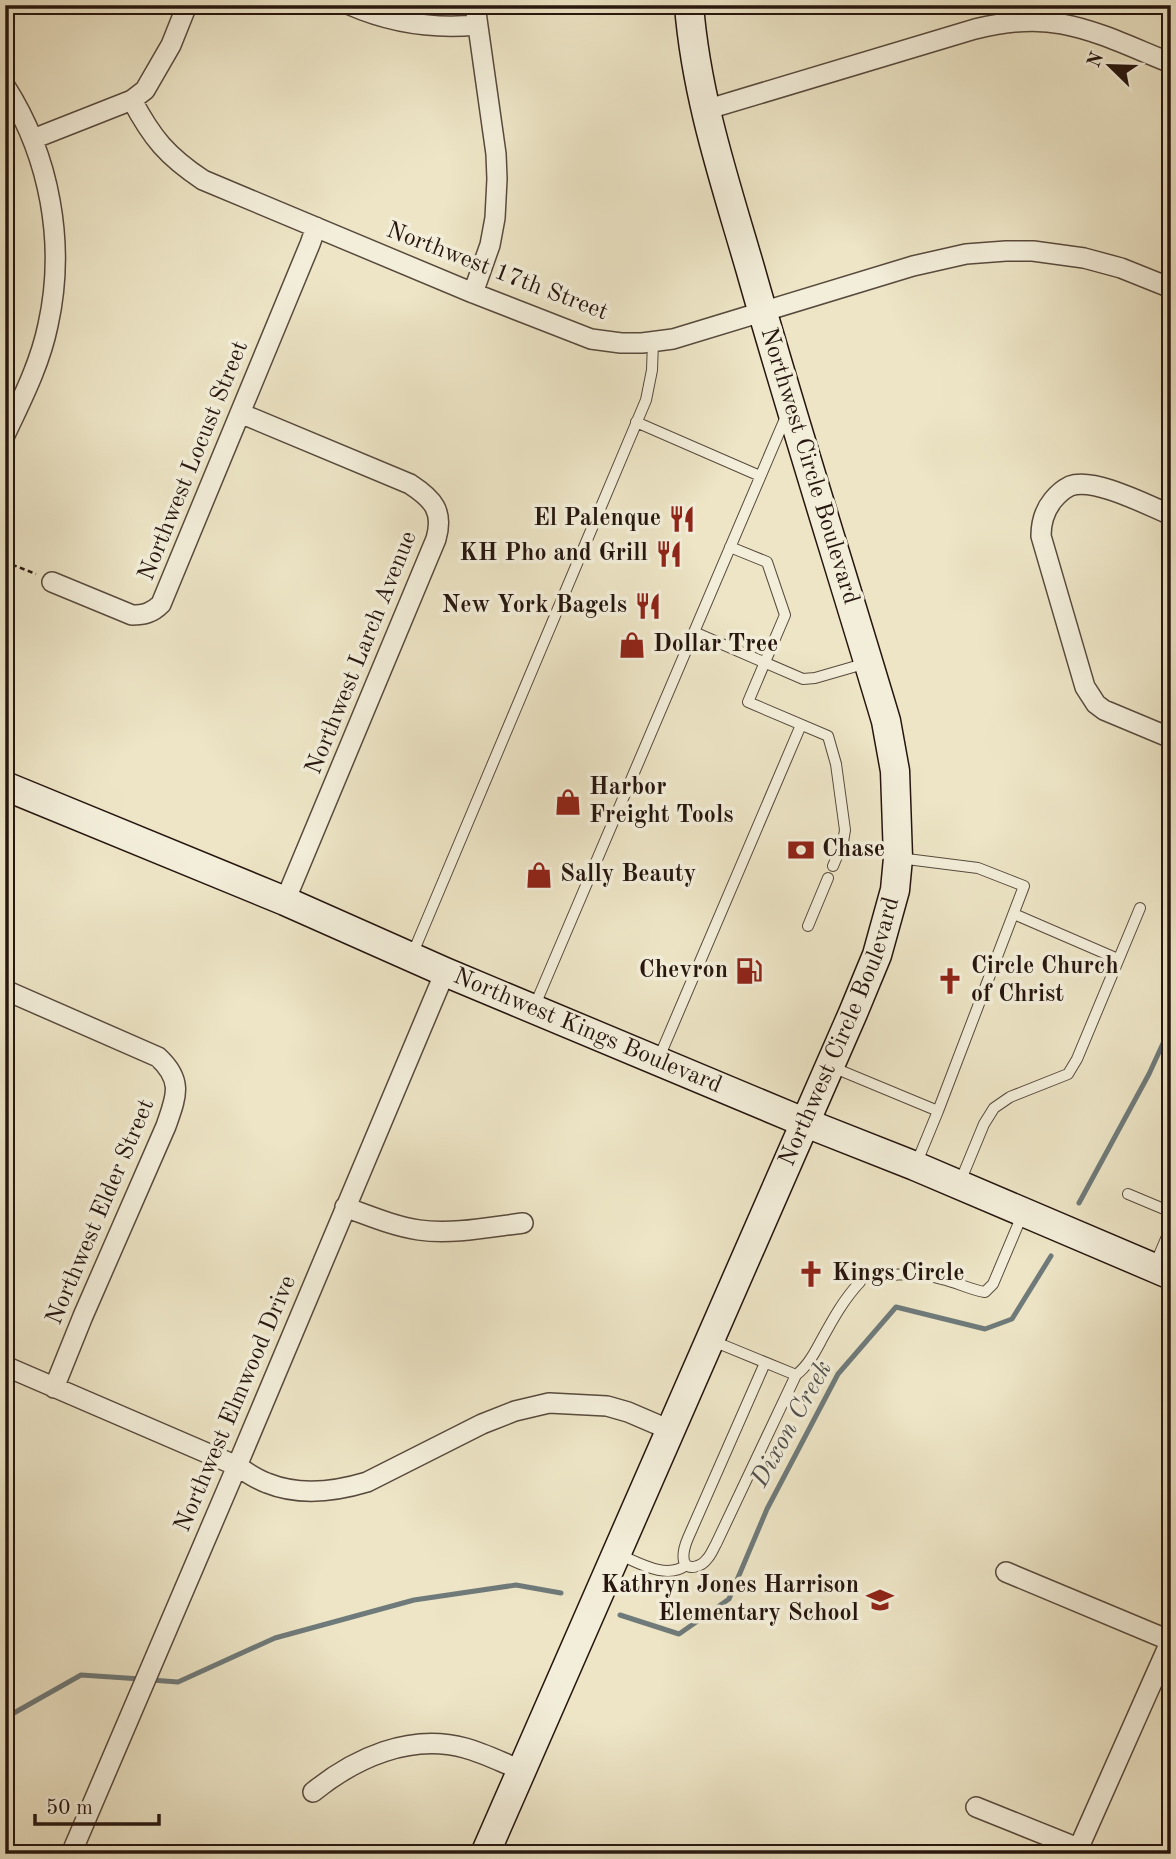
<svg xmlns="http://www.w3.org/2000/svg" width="1176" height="1859" font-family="'Old Standard TT',serif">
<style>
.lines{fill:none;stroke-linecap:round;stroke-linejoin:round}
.stream{stroke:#6f7a7a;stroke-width:5}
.service-casing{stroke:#584a3d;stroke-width:12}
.minor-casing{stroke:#584a3d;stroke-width:22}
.secondary-casing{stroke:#26160f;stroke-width:31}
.path{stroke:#26160f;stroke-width:2.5;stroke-dasharray:5 3.5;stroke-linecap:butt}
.service{stroke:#f3eeda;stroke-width:10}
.minor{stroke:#f3eeda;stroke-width:19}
.secondary{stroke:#f3eeda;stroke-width:28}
.labels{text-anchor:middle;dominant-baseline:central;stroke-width:7;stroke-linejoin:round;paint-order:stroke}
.street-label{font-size:24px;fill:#26160f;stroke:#f3eeda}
.poi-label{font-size:24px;font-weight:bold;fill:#26160f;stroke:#f3eeda;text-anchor:start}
.water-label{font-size:26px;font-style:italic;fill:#51504d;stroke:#f3eeda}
</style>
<rect width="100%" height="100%" fill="#ede5c6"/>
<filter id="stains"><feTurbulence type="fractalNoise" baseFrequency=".00286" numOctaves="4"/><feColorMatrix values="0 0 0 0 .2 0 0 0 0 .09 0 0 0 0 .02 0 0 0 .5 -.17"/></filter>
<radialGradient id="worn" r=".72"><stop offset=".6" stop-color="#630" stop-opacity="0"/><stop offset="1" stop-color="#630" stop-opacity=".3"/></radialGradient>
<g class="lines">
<path class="stream" d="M 1079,1203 L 1149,1074 L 1171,1026
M 620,1615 L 679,1634 L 729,1599 L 767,1509 L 838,1374 L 896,1307 L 985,1329 L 1012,1319 L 1051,1256
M 151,1680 L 178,1682 L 275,1638 L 414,1600 L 516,1585 L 561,1593
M 5,1718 L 81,1675 L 141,1679"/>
<defs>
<path id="service" d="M 636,422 L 760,476
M 730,547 L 767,562 L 785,615 L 748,702 L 828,736 L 836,764 L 845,830 L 843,842 L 833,866
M 694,632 L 803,679 L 815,678 L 867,663
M 899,858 L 978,868 L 1024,886 L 938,1111 L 917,1162
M 1014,914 L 1118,959
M 808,926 L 828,878
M 412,955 L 646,400 L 652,370 L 653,342
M 535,1005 L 787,414
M 658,1060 L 801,725
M 832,1067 L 938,1111
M 960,1182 L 984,1124 L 994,1108 L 1010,1097 L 1068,1074 L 1077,1059 L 1140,908
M 1128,1194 L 1171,1212
M 1154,1267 L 1171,1227
M 871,1278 C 896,1273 918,1272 942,1279 C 957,1282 970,1290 985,1292 L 993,1284 L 1023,1213
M 713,1341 L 796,1375 C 808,1366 815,1352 822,1339 C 833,1319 844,1299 860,1282
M 765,1363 L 688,1538 C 685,1545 682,1553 684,1561 C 687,1572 702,1566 707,1559 C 711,1555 713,1549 716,1544 L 796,1375
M 620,1555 C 639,1563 667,1580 686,1565"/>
<path id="minor" d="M 350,5 C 391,23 432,29 476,25
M 5,86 C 50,156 66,244 48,325 C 40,364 22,399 5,435
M 132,100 C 152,138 167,156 203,180 L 473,293 L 591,339 L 621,343 L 642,343 L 673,339 L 913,266 L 966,254 L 1006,251 L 1033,251 L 1084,258 L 1121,268 L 1171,288
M 705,110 L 975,29 C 1003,22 1033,18 1062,24 C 1100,31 1135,49 1171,63
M 33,139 L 132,100 L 145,90 L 171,45 L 187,5
M 473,293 L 490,245 L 495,218 L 497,179 L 496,154 L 475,5
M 240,413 L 410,484 C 433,499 444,511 436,539 L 285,901
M 1171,515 C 1147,505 1094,477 1070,486 C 1064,489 1057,495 1053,500 C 1044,511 1041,522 1041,536 L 1085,687 L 1096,704 L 1104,710 L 1171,738
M 52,582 L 132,615 C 144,615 152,613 161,604 L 310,244 L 316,227
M 5,990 L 158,1057 C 184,1081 176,1097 166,1126 L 83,1316 L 54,1388
M 345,1207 C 370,1216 393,1226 419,1230 C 451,1235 491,1227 523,1223
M 5,1366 L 237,1466 C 246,1472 256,1479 267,1483 C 299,1496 334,1492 367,1482 L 482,1424 L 515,1411 L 549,1403 L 607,1406 L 628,1412 L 670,1430
M 1006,1572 L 1171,1641
M 313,1792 C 355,1758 410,1733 465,1748 C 484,1753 503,1763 521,1770
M 976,1807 L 1078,1848
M 71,1854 L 237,1466 L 445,972
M 1076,1854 L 1171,1640"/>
<g id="secondary">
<path id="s1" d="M 5,786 L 285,901 L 445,972 L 806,1123 L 915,1166 L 1171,1275"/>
<path id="s2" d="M 485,1854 L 853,1013 L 877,955 L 895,890 L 898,858 L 895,771 L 886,721 C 841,570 793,420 750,268 C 725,182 696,96 689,5"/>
</g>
</defs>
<use href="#service" class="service-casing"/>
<use href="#minor" class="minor-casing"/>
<use href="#secondary" class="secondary-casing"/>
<path class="path" d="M 5,560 L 8,563 L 36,574"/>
<use href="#service" class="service"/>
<use href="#minor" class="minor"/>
<use href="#secondary" class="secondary"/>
</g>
<defs>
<symbol id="restaurant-bare" viewBox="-9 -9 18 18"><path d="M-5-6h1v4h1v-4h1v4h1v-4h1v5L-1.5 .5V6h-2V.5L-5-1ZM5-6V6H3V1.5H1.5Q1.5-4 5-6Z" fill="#8f2418" stroke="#f3eeda" stroke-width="2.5" paint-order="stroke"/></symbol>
<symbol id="shop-bare" viewBox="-9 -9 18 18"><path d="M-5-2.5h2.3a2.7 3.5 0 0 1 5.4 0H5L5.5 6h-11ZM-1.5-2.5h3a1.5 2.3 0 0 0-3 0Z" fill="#8f2418" stroke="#f3eeda" stroke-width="2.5" paint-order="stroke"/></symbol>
<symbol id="bank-bare" viewBox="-9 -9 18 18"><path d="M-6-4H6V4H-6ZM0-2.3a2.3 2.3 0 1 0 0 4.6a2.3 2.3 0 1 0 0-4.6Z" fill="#8f2418" stroke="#f3eeda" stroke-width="2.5" paint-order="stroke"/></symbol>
<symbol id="fuel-bare" viewBox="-9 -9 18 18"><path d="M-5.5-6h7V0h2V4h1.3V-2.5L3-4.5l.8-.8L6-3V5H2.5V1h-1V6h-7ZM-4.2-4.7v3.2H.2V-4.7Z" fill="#8f2418" stroke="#f3eeda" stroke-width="2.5" paint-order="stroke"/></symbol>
<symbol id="church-bare" viewBox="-9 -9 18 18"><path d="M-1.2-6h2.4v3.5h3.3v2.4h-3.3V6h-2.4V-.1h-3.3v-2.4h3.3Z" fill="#8f2418" stroke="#f3eeda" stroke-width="2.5" paint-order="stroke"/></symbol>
<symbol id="school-bare" viewBox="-9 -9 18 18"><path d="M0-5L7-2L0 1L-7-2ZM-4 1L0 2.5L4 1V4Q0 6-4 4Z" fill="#8f2418" stroke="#f3eeda" stroke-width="2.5" paint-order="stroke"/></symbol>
</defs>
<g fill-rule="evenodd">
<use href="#restaurant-bare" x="663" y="500" width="38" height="38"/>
<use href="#restaurant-bare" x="650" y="535" width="38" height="38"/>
<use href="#restaurant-bare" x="629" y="587" width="38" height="38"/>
<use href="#shop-bare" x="613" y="626" width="38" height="38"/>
<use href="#shop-bare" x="549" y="783" width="38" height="38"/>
<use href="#bank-bare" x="782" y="831" width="38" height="38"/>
<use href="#shop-bare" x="520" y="856" width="38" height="38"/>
<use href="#fuel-bare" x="730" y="952" width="38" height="38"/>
<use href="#church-bare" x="931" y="962" width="38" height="38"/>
<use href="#church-bare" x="792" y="1255" width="38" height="38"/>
<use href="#school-bare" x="861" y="1581" width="38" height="38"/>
</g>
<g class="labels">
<g class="street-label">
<text transform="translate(497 272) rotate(21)">Northwest 17th Street</text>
<text transform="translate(194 461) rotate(-68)">Northwest Locust Street</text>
<text transform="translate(809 466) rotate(73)">Northwest Circle Boulevard</text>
<text transform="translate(362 653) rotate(-68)">Northwest Larch Avenue</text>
<text stroke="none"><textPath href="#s2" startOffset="896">Northwest Circle Boulevard</textPath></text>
<text stroke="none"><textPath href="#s1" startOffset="632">Northwest Kings Boulevard</textPath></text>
<text transform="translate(101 1212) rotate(-67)">Northwest Elder Street</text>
<text transform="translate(236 1404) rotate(-67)">Northwest Elmwood Drive</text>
</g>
<g class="poi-label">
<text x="661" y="519" text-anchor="end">El Palenque</text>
<text x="648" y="554" text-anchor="end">KH Pho and Grill</text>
<text x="627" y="606" text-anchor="end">New York Bagels</text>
<text x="653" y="645">Dollar Tree</text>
<text x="589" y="788">Harbor<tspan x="589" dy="28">Freight Tools</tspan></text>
<text x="822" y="850">Chase</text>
<text x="560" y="875">Sally Beauty</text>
<text x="971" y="967">Circle Church<tspan x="971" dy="28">of Christ</tspan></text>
<text x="728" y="971" text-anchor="end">Chevron</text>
<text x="832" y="1274">Kings Circle</text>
<text x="859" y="1586" text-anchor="end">Kathryn Jones Harrison<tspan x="859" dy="28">Elementary School</tspan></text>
</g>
<g class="water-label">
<text transform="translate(792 1424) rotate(-61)">Dixon Creek</text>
</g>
</g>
<rect width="1176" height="1859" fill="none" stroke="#ede5c6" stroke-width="28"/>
<rect x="7" y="7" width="1162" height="1845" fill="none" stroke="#26160f" stroke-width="3.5"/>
<rect x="14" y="14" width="1148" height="1831" fill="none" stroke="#26160f" stroke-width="2"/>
<g transform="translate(1110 66) rotate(293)" stroke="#f3eeda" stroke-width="5" paint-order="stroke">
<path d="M0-5L12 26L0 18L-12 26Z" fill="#26160f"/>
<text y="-10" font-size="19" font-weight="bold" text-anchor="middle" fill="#26160f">N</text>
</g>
<path d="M35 1814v10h124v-10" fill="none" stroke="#26160f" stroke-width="3.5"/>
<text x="46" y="1814" font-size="21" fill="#26160f" stroke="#f3eeda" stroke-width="5" paint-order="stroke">50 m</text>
<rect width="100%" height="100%" filter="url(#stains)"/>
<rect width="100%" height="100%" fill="url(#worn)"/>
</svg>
